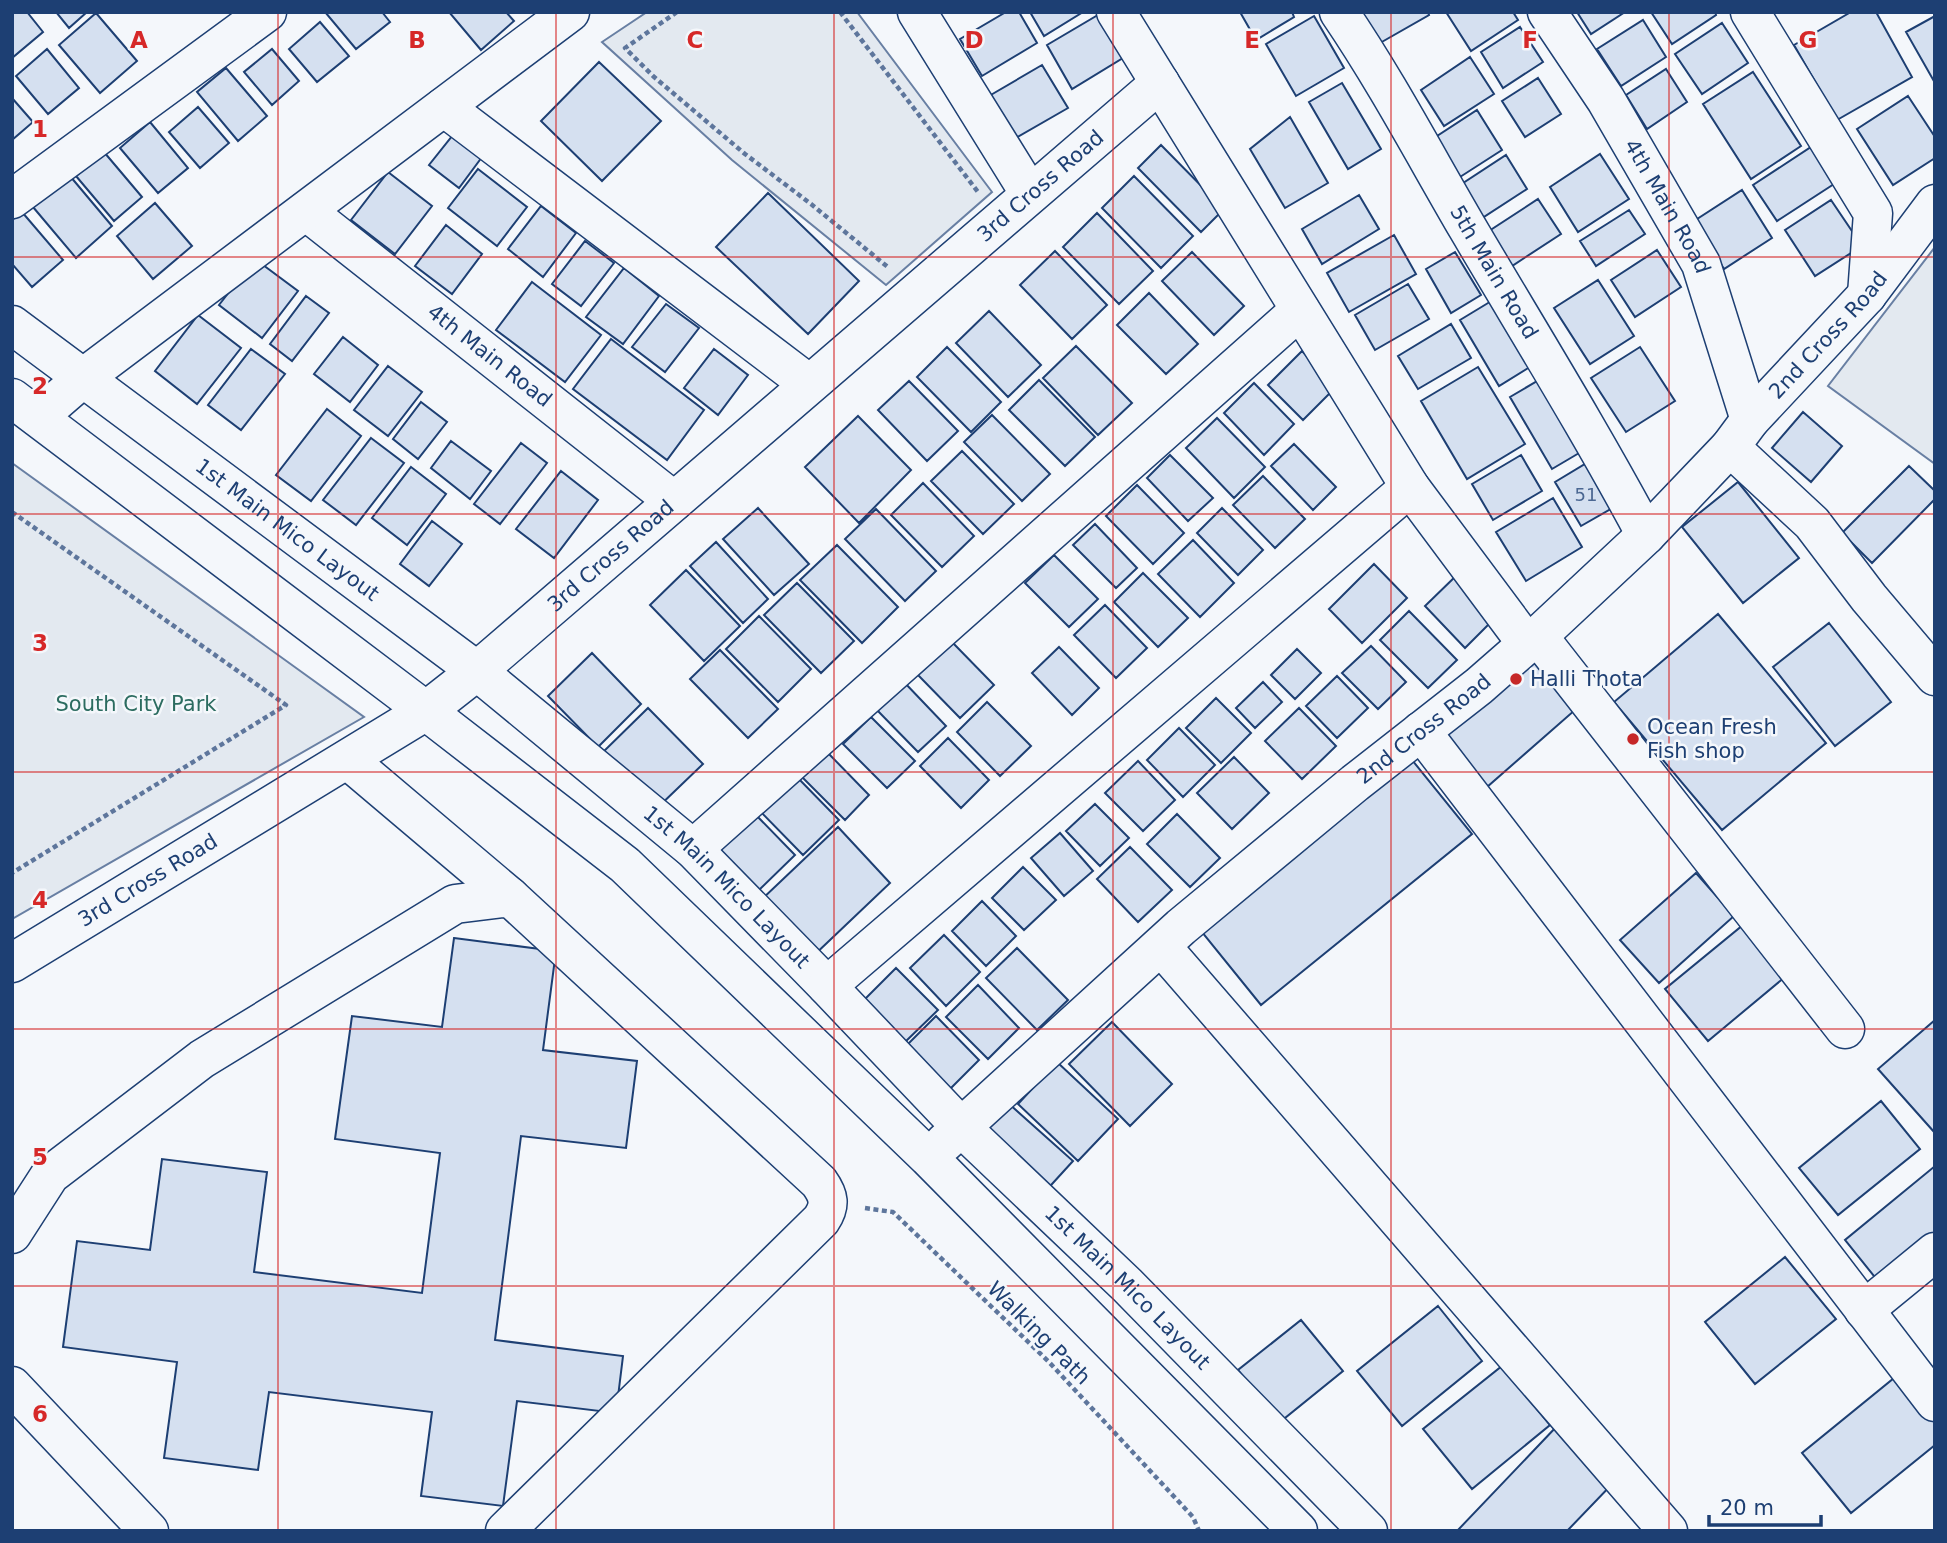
<svg xmlns="http://www.w3.org/2000/svg" width="1947" height="1543" font-family="'DejaVu Sans',sans-serif">
<style>
.green{fill:#e3e9f0;stroke:#687fa3;stroke-width:2}
.building{fill:#d5e0f0;stroke:#1d3f73;stroke-width:2}
.lines{fill:none;stroke-linecap:round;stroke-linejoin:round}
.minor-casing{stroke:#1d3f73;stroke-width:41}
.path{stroke:#5e769c;stroke-width:4.5;stroke-dasharray:5 3.5;stroke-linecap:butt}
.minor{stroke:#f4f7fb;stroke-width:38}
.grid{fill:none;stroke:#d62828;stroke-width:2;stroke-opacity:0.55}
.poi-dot{fill:#c62828;stroke:#f4f7fb;stroke-width:2.5}
.labels{text-anchor:middle;dominant-baseline:central;stroke-width:5;stroke-linejoin:round;paint-order:stroke}
.number-label{font-size:18px;fill:#4b6792}
.street-label{font-size:21px;fill:#1d3f73;stroke:#f4f7fb}
.poi-label{font-size:21px;fill:#1d3f73;stroke:#f4f7fb;text-anchor:start}
.park-label{font-size:21px;fill:#2c6c60;stroke:#f4f7fb}
.grid-label{font-size:23px;text-anchor:middle;font-weight:bold;fill:#d62828;stroke:#f4f7fb;stroke-width:5;stroke-linejoin:round;paint-order:stroke}
</style>
<rect width="100%" height="100%" fill="#f4f7fb"/>
<path class="green" d="M 647,12 L 857,12 L 992,192 L 886,285 L 732,160 L 602,42 Z
M 1935,247 L 1935,464 L 1828,386 Z
M 12,463 L 364,717 L 12,919 Z"/>
<path class="building" d="M 12,12 L 27,12 L 43,32 L 12,58 Z
M 56,12 L 87,12 L 69,28 Z
M 325,12 L 382,12 L 390,22 L 356,49 Z
M 449,12 L 506,12 L 514,21 L 481,50 Z
M 1006,12 L 1019,12 L 1037,43 L 982,76 L 960,39 Z
M 1030,12 L 1083,12 L 1044,36 Z
M 1103,12 L 1136,50 L 1072,89 L 1047,45 Z
M 1240,12 L 1292,12 L 1294,17 L 1256,40 Z
M 1362,12 L 1428,12 L 1429,15 L 1380,43 Z
M 1446,12 L 1513,12 L 1518,20 L 1471,51 Z
M 1577,12 L 1625,12 L 1591,34 Z
M 1651,12 L 1715,12 L 1716,15 L 1672,44 Z
M 1851,12 L 1876,12 L 1912,77 L 1837,120 L 1794,45 Z
M 96,13 L 137,61 L 100,93 L 59,45 Z
M 1314,16 L 1344,68 L 1296,96 L 1266,44 Z
M 1935,16 L 1935,83 L 1906,32 Z
M 1643,20 L 1666,57 L 1621,86 L 1597,49 Z
M 320,22 L 349,56 L 317,82 L 289,49 Z
M 1722,23 L 1748,63 L 1702,94 L 1675,54 Z
M 1520,27 L 1543,62 L 1503,88 L 1481,52 Z
M 47,49 L 79,88 L 48,114 L 16,76 Z
M 272,49 L 299,81 L 272,105 L 244,72 Z
M 1470,57 L 1494,94 L 1444,126 L 1421,90 Z
M 599,62 L 661,121 L 602,181 L 541,121 Z
M 1042,65 L 1068,108 L 1014,139 L 989,96 Z
M 226,68 L 267,116 L 238,141 L 197,92 Z
M 1666,69 L 1687,102 L 1647,129 L 1626,95 Z
M 1753,72 L 1801,146 L 1751,179 L 1703,104 Z
M 1538,78 L 1561,114 L 1525,137 L 1502,101 Z
M 1342,83 L 1381,149 L 1348,169 L 1309,102 Z
M 1908,96 L 1935,137 L 1935,158 L 1893,185 L 1857,129 Z
M 12,98 L 33,122 L 12,140 Z
M 198,107 L 229,143 L 200,168 L 169,132 Z
M 1477,110 L 1502,150 L 1460,177 L 1434,138 Z
M 1290,117 L 1328,183 L 1285,208 L 1250,149 Z
M 150,122 L 188,168 L 158,193 L 120,148 Z
M 453,135 L 482,157 L 459,188 L 429,165 Z
M 1161,145 L 1224,209 L 1201,232 L 1138,168 Z
M 1811,147 L 1834,184 L 1777,221 L 1753,185 Z
M 104,152 L 142,197 L 114,221 L 76,176 Z
M 1600,154 L 1629,199 L 1578,232 L 1550,187 Z
M 1506,155 L 1527,189 L 1476,222 L 1454,189 Z
M 478,169 L 527,207 L 497,246 L 448,208 Z
M 388,172 L 432,206 L 395,254 L 351,220 Z
M 70,176 L 112,226 L 76,258 L 33,207 Z
M 1134,176 L 1193,236 L 1161,268 L 1102,208 Z
M 1742,190 L 1772,238 L 1724,269 L 1694,221 Z
M 768,193 L 859,281 L 808,334 L 716,247 Z
M 1359,195 L 1379,229 L 1322,264 L 1302,229 Z
M 1538,199 L 1561,234 L 1512,266 L 1489,231 Z
M 1831,200 L 1862,246 L 1815,276 L 1785,230 Z
M 155,203 L 192,246 L 153,279 L 117,236 Z
M 541,206 L 576,233 L 543,277 L 508,249 Z
M 1629,210 L 1645,234 L 1596,266 L 1580,241 Z
M 22,212 L 63,260 L 32,287 L 12,264 L 12,220 Z
M 1097,213 L 1153,271 L 1119,304 L 1063,247 Z
M 446,225 L 482,254 L 452,294 L 415,266 Z
M 1394,235 L 1416,274 L 1349,312 L 1327,273 Z
M 585,241 L 614,263 L 581,306 L 552,284 Z
M 1657,250 L 1681,287 L 1635,317 L 1611,280 Z
M 1055,251 L 1107,305 L 1072,339 L 1020,285 Z
M 1192,252 L 1244,306 L 1214,335 L 1162,281 Z
M 1455,252 L 1481,295 L 1451,313 L 1426,269 Z
M 255,259 L 298,291 L 262,338 L 219,305 Z
M 624,268 L 659,296 L 623,344 L 586,317 Z
M 1598,280 L 1634,336 L 1590,364 L 1554,308 Z
M 532,282 L 601,335 L 565,382 L 496,330 Z
M 1408,284 L 1429,319 L 1375,350 L 1355,315 Z
M 1149,293 L 1198,344 L 1166,374 L 1117,325 Z
M 306,296 L 329,313 L 292,361 L 270,344 Z
M 1493,300 L 1533,365 L 1499,386 L 1460,320 Z
M 666,304 L 699,328 L 665,372 L 632,347 Z
M 989,311 L 1041,365 L 1008,397 L 956,343 Z
M 198,315 L 241,348 L 197,404 L 155,371 Z
M 1451,324 L 1471,358 L 1418,389 L 1398,356 Z
M 343,337 L 378,365 L 350,402 L 314,374 Z
M 611,339 L 704,410 L 667,460 L 573,389 Z
M 1076,346 L 1132,403 L 1098,435 L 1043,378 Z
M 947,347 L 1001,402 L 971,432 L 917,377 Z
M 1640,347 L 1675,401 L 1626,432 L 1591,378 Z
M 251,349 L 285,374 L 241,430 L 208,405 Z
M 714,349 L 748,375 L 718,415 L 684,388 Z
M 1302,351 L 1336,387 L 1303,420 L 1268,385 Z
M 388,366 L 422,392 L 388,436 L 354,410 Z
M 1478,367 L 1525,444 L 1467,479 L 1421,401 Z
M 1549,374 L 1591,446 L 1552,469 L 1510,397 Z
M 1039,380 L 1095,437 L 1065,466 L 1009,410 Z
M 909,381 L 958,431 L 927,461 L 878,410 Z
M 1254,383 L 1294,424 L 1264,455 L 1224,413 Z
M 421,402 L 447,422 L 418,459 L 393,439 Z
M 327,409 L 361,436 L 311,501 L 276,475 Z
M 1803,412 L 1842,446 L 1811,482 L 1772,448 Z
M 992,415 L 1050,474 L 1022,501 L 964,442 Z
M 858,416 L 911,470 L 859,523 L 805,467 Z
M 1217,418 L 1265,467 L 1234,498 L 1186,448 Z
M 371,438 L 404,463 L 356,525 L 323,500 Z
M 451,441 L 491,471 L 470,499 L 431,468 Z
M 521,443 L 547,463 L 500,524 L 474,504 Z
M 1294,444 L 1336,487 L 1313,510 L 1271,466 Z
M 962,451 L 1014,504 L 983,534 L 931,481 Z
M 1170,455 L 1213,498 L 1188,521 L 1147,478 Z
M 1521,455 L 1542,491 L 1493,520 L 1472,484 Z
M 1590,461 L 1616,506 L 1581,526 L 1555,482 Z
M 1909,466 L 1935,491 L 1935,499 L 1872,563 L 1842,533 Z
M 411,467 L 446,494 L 407,545 L 372,518 Z
M 561,471 L 598,500 L 554,558 L 516,529 Z
M 1263,476 L 1305,519 L 1275,548 L 1233,505 Z
M 1738,482 L 1799,558 L 1743,603 L 1682,527 Z
M 923,483 L 974,536 L 942,567 L 891,515 Z
M 1137,485 L 1184,533 L 1153,564 L 1106,516 Z
M 1553,498 L 1582,547 L 1526,581 L 1496,532 Z
M 758,508 L 809,564 L 774,595 L 723,539 Z
M 1222,508 L 1263,550 L 1238,575 L 1197,533 Z
M 876,509 L 936,571 L 905,601 L 845,539 Z
M 432,521 L 462,544 L 429,586 L 400,564 Z
M 1095,524 L 1137,568 L 1116,588 L 1073,545 Z
M 1193,540 L 1234,583 L 1200,617 L 1158,574 Z
M 716,542 L 768,599 L 743,623 L 690,566 Z
M 837,545 L 898,607 L 862,643 L 800,580 Z
M 1054,555 L 1098,599 L 1069,627 L 1025,583 Z
M 1374,564 L 1407,598 L 1362,643 L 1329,609 Z
M 686,570 L 740,626 L 704,661 L 650,605 Z
M 1143,573 L 1188,618 L 1158,647 L 1114,602 Z
M 1459,573 L 1499,614 L 1465,648 L 1425,606 Z
M 797,583 L 854,641 L 821,673 L 764,615 Z
M 1105,605 L 1147,648 L 1116,678 L 1074,635 Z
M 1409,611 L 1457,660 L 1428,688 L 1380,640 Z
M 1718,614 L 1826,743 L 1722,830 L 1614,702 Z
M 759,616 L 811,669 L 778,702 L 726,649 Z
M 1829,623 L 1891,702 L 1835,746 L 1773,667 Z
M 952,642 L 994,685 L 960,718 L 918,675 Z
M 1536,645 L 1583,703 L 1487,787 L 1435,728 Z
M 1371,646 L 1406,682 L 1378,709 L 1342,673 Z
M 1059,647 L 1099,688 L 1072,715 L 1032,673 Z
M 1297,649 L 1321,673 L 1295,699 L 1271,675 Z
M 720,650 L 778,709 L 748,738 L 690,679 Z
M 592,653 L 641,704 L 598,747 L 548,696 Z
M 1337,676 L 1368,708 L 1337,738 L 1306,706 Z
M 903,681 L 946,726 L 918,752 L 875,708 Z
M 1263,682 L 1282,702 L 1255,728 L 1236,708 Z
M 1216,698 L 1251,733 L 1221,763 L 1186,728 Z
M 987,702 L 1031,746 L 1000,776 L 957,732 Z
M 648,708 L 703,764 L 654,811 L 600,755 Z
M 1299,708 L 1336,746 L 1302,779 L 1265,741 Z
M 871,717 L 915,761 L 887,788 L 843,744 Z
M 1179,728 L 1215,765 L 1183,797 L 1147,760 Z
M 948,738 L 989,780 L 961,808 L 920,766 Z
M 827,752 L 869,795 L 845,820 L 801,776 Z
M 1408,755 L 1472,834 L 1261,1005 L 1197,926 Z
M 1234,757 L 1269,793 L 1232,829 L 1197,793 Z
M 1138,761 L 1175,800 L 1143,831 L 1105,793 Z
M 795,775 L 839,820 L 803,855 L 759,810 Z
M 1095,804 L 1129,838 L 1100,866 L 1066,831 Z
M 755,814 L 795,855 L 755,894 L 715,853 Z
M 1177,814 L 1220,858 L 1190,887 L 1147,844 Z
M 838,827 L 890,883 L 810,959 L 758,903 Z
M 1060,833 L 1093,871 L 1064,896 L 1031,858 Z
M 1130,847 L 1172,890 L 1138,922 L 1097,879 Z
M 1023,867 L 1056,900 L 1024,930 L 992,898 Z
M 1696,873 L 1734,916 L 1659,983 L 1620,940 Z
M 982,901 L 1016,936 L 986,966 L 952,931 Z
M 1754,916 L 1797,967 L 1708,1041 L 1665,989 Z
M 944,935 L 980,972 L 946,1006 L 910,968 Z
M 454,938 L 556,951 L 543,1050 L 637,1061 L 626,1148 L 521,1136 L 495,1340 L 623,1356 L 616,1413 L 517,1401 L 503,1506 L 421,1496 L 432,1412 L 269,1392 L 258,1470 L 164,1458 L 177,1362 L 63,1347 L 77,1241 L 150,1250 L 162,1159 L 267,1172 L 254,1272 L 422,1293 L 440,1153 L 335,1139 L 352,1016 L 442,1027 Z
M 1017,948 L 1068,1000 L 1037,1030 L 986,978 Z
M 896,968 L 938,1010 L 903,1044 L 862,1002 Z
M 978,985 L 1019,1028 L 988,1059 L 946,1017 Z
M 936,1016 L 979,1060 L 949,1090 L 906,1046 Z
M 1935,1020 L 1935,1133 L 1878,1069 Z
M 1112,1022 L 1172,1084 L 1130,1126 L 1069,1064 Z
M 1057,1062 L 1118,1119 L 1078,1161 L 1018,1104 Z
M 1881,1101 L 1920,1149 L 1838,1215 L 1799,1168 Z
M 1008,1103 L 1073,1161 L 1042,1195 L 977,1137 Z
M 1935,1166 L 1935,1243 L 1882,1286 L 1845,1240 Z
M 1785,1257 L 1836,1319 L 1755,1384 L 1705,1322 Z
M 1438,1306 L 1482,1361 L 1402,1426 L 1357,1371 Z
M 1301,1320 L 1343,1371 L 1280,1422 L 1238,1370 Z
M 1502,1366 L 1550,1425 L 1472,1489 L 1423,1429 Z
M 1899,1374 L 1935,1418 L 1935,1445 L 1851,1513 L 1802,1453 Z
M 1558,1425 L 1616,1480 L 1567,1531 L 1457,1531 Z"/>
<g class="lines">
<defs>
<g id="minor">
<path d="M 917,12 L 1030,194"/>
<path d="M 1116,12 L 1410,487 L 1527,644"/>
<path id="s1" d="M 1339,12 C 1386,81 1425,155 1467,227 C 1527,329 1590,430 1646,535"/>
<path id="s2" d="M 1547,12 L 1606,100 L 1701,264 L 1750,420"/>
<path d="M 1750,12 L 1873,213 L 1867,295"/>
<path d="M 444,107 L 809,384"/>
<path d="M 12,199 L 267,12"/>
<path id="s3" d="M 306,211 L 674,501"/>
<path id="s4" d="M 12,325 L 477,671 L 693,849 L 827,986 L 962,1128 L 1127,1285 L 1368,1531"/>
<path d="M 12,398 L 426,711 L 625,865 L 928,1157 L 1298,1531"/>
<path d="M 38,417 L 83,378 L 570,12"/>
<path d="M 1730,447 L 1812,523 L 1869,598 L 1935,676"/>
<path d="M 1538,636 L 1845,1029"/>
<path d="M 1421,731 L 1935,1402"/>
<path d="M 348,760 L 510,897"/>
<path d="M 693,849 L 1300,310"/>
<path d="M 1161,946 L 1668,1531"/>
<path id="s5" d="M 12,963 L 426,711 L 477,671 L 1160,83"/>
<path d="M 827,986 L 1410,487"/>
<path id="s6" d="M 944,1143 L 1181,927 L 1355,783 L 1479,686 L 1527,644 L 1538,636 L 1646,535 L 1730,447 L 1750,420 L 1867,295 L 1935,204"/>
<path d="M 12,1234 L 50,1175 L 202,1059 L 455,904 L 510,897 L 819,1182 C 829,1196 831,1205 821,1220 L 505,1531"/>
<path d="M 1864,1310 L 1935,1252"/>
<path d="M 12,1386 L 149,1531"/>
</g>
</defs>
<use href="#minor" class="minor-casing"/>
<path class="path" d="M 677,12 L 625,48 L 653,76 L 745,154 L 811,204 L 889,268
M 840,12 L 978,192
M 12,512 L 286,705 L 12,873
M 865,1208 L 893,1212 L 1048,1361 L 1193,1517 L 1199,1531"/>
<use href="#minor" class="minor"/>
</g>
<path class="grid" d="M 278,12 L 278,1531M 556,12 L 556,1531M 834,12 L 834,1531M 1113,12 L 1113,1531M 1391,12 L 1391,1531M 1669,12 L 1669,1531M 12,257 L 1935,257M 12,514 L 1935,514M 12,772 L 1935,772M 12,1029 L 1935,1029M 12,1286 L 1935,1286"/>
<g class="poi-dot">
<circle cx="1516" cy="679" r="7"/>
<circle cx="1633" cy="739" r="7"/>
</g>
<g class="labels">
<g class="number-label">
<text x="1586" y="494">51</text>
</g>
<g class="street-label">
<text stroke="none"><textPath href="#s5" startOffset="1293">3rd Cross Road</textPath></text>
<text stroke="none"><textPath href="#s2" startOffset="229">4th Main Road</textPath></text>
<text stroke="none"><textPath href="#s1" startOffset="303">5th Main Road</textPath></text>
<text stroke="none"><textPath href="#s6" startOffset="1200">2nd Cross Road</textPath></text>
<text stroke="none"><textPath href="#s3" startOffset="234">4th Main Road</textPath></text>
<text stroke="none"><textPath href="#s4" startOffset="343">1st Main Mico Layout</textPath></text>
<text stroke="none"><textPath href="#s5" startOffset="726">3rd Cross Road</textPath></text>
<text stroke="none"><textPath href="#s6" startOffset="634">2nd Cross Road</textPath></text>
<text stroke="none"><textPath href="#s5" startOffset="159">3rd Cross Road</textPath></text>
<text stroke="none"><textPath href="#s4" startOffset="910">1st Main Mico Layout</textPath></text>
<text stroke="none"><textPath href="#s4" startOffset="1477">1st Main Mico Layout</textPath></text>
<text transform="translate(1039 1333) rotate(45)">Walking Path</text>
</g>
<g class="poi-label">
<text x="1530" y="679">Halli Thota</text>
<text x="1647" y="727">Ocean Fresh<tspan x="1647" dy="24">Fish shop</tspan></text>
</g>
<g class="park-label">
<text x="136" y="704">South City Park</text>
</g>
</g>
<g class="grid-label">
<text x="139" y="48">A</text>
<text x="417" y="48">B</text>
<text x="695" y="48">C</text>
<text x="974" y="48">D</text>
<text x="1252" y="48">E</text>
<text x="1530" y="48">F</text>
<text x="1808" y="48">G</text>
<text x="40" y="137">1</text>
<text x="40" y="394">2</text>
<text x="40" y="651">3</text>
<text x="40" y="908">4</text>
<text x="40" y="1165">5</text>
<text x="40" y="1422">6</text>
</g>
<rect width="1947" height="1543" fill="none" stroke="#1d3f73" stroke-width="28"/>
<path d="M1709 1515v10h112v-10" fill="none" stroke="#1d3f73" stroke-width="3.5"/>
<text x="1720" y="1515" font-size="21" fill="#1d3f73" stroke="#f4f7fb" stroke-width="5" paint-order="stroke">20 m</text>
</svg>
